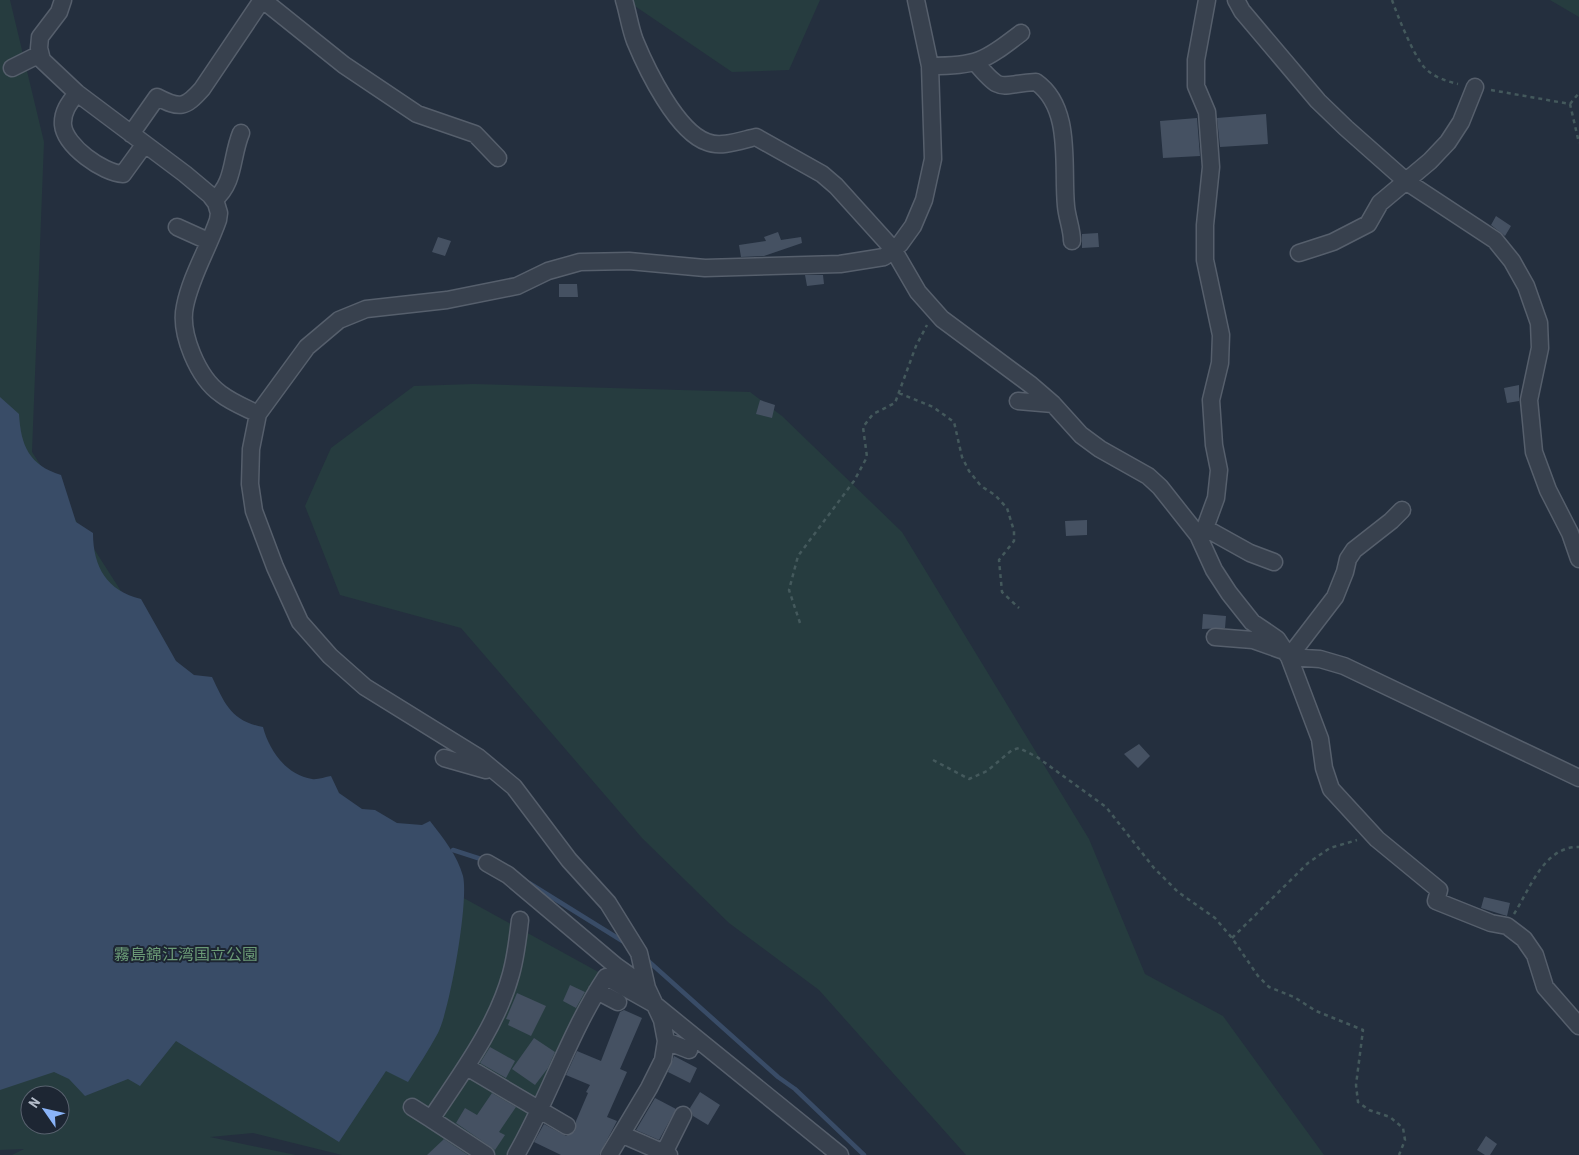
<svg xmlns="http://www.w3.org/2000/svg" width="1579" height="1155" font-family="'Roboto Condensed','Noto Sans JP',sans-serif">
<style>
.green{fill:#263c3f;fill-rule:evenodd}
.water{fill:#394c67}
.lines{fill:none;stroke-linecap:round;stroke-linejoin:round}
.stream{stroke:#394c67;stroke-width:4.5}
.building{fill:#455162}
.street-casing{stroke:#565f6c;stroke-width:19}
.path{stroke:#44595c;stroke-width:2.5;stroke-dasharray:4 4;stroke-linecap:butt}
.street{stroke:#38414e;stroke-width:16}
.labels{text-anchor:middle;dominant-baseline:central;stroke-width:4;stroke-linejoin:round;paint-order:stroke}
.park-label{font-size:16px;fill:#6b9a76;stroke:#1d2633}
</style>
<rect width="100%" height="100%" fill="#242f3e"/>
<path class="green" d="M 0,0 L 10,0 L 44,142 L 32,452 L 238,774 L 602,974 L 518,1155 L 342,1155 L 253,1133 L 210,1137 L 296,1155 L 12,1155 L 24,1149 L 0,1150 ZM 30,1095 L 60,1095 L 60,1125 L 30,1125 Z
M 626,0 L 820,0 L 789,70 L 732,72 Z
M 1550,0 L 1579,0 L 1579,17 Z
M 473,384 L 750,392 L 782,416 L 902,532 L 1089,839 L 1145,974 L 1223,1016 L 1324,1155 L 966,1155 L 819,990 L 729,923 L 642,838 L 461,628 L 340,595 L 305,506 L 331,448 L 414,386 Z"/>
<path class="water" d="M 0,397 L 19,414 C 21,446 29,465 61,475 L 76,522 L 93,533 C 93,567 107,591 141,599 L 176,661 L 194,675 L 212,677 C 225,704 231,721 263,727 C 269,750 286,775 312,779 C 317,780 325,777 331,776 L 339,793 L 362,809 L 375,810 L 397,823 L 422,825 L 430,821 C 444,839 457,855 463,876 C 469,901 450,1009 438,1033 C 429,1050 418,1066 408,1082 L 386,1071 L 339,1142 L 176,1041 L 140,1086 L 128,1079 L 85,1096 L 69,1079 L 54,1072 L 0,1090 Z"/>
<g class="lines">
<path class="stream" d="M 453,850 L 484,860
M 529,883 L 624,942
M 646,959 L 778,1077 L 795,1089 L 864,1155"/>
</g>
<path class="building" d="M 1266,114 L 1268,144 L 1220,147 L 1217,118 Z
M 1197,118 L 1200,156 L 1163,158 L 1160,121 Z
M 1496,216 L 1511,226 L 1505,236 L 1491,225 Z
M 778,232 L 781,240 L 801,237 L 802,243 L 764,256 L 741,257 L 739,245 L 766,241 L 764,237 Z
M 1098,233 L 1099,247 L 1082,248 L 1082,234 Z
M 438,237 L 451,241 L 445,256 L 432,252 Z
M 805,275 L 823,275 L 824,284 L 807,286 Z
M 559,284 L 577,284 L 578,297 L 559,297 Z
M 1519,385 L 1519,401 L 1507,403 L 1504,388 Z
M 760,400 L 775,405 L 772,418 L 756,414 Z
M 1087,520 L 1087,535 L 1066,536 L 1065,521 Z
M 1203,614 L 1226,616 L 1225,628 L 1202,629 Z
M 1139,744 L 1150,756 L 1138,768 L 1124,754 Z
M 1484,897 L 1510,903 L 1507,916 L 1481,908 Z
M 570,985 L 585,992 L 576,1008 L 563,1001 Z
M 517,993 L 546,1006 L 531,1036 L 508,1025 L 510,1020 L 506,1019 Z
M 624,1010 L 642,1018 L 620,1069 L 627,1072 L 607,1117 L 617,1121 L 599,1155 L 561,1155 L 534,1142 L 544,1124 L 566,1136 L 575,1131 L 576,1121 L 588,1093 L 586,1092 L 590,1085 L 566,1075 L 577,1051 L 601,1061 L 620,1012 Z
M 534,1038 L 555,1052 L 548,1068 L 535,1085 L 512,1069 Z
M 490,1047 L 515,1061 L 506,1078 L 480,1063 Z
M 674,1056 L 697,1068 L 690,1083 L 668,1072 Z
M 700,1092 L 720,1105 L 708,1125 L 693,1116 L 690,1108 Z
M 492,1093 L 516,1107 L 499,1132 L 505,1135 L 495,1150 L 456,1123 L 465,1108 L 477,1115 Z
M 655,1098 L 676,1109 L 659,1140 L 636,1130 Z
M 1486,1136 L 1497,1144 L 1490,1155 L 1485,1155 L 1477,1150 Z
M 444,1139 L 468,1155 L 427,1155 Z"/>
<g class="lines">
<defs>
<path id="street" d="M 63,0 L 59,12 L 40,37 L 39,48 L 42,60 L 77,93 L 185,174 L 210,195 L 216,203 L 219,213 L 218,220 C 208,249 191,276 185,306 C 179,333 198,378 221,394 C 231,402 246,408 258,414
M 263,0 L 344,65 L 417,114 L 475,134 L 498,158
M 624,0 C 628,13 630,28 635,41 C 647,70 677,132 707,142 C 721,148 742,140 756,137 L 822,174 L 836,186 L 893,249 L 918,292 L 942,319 L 1031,385 L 1053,404 L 1081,435 L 1100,449 L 1148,476 L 1160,487 L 1198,535 L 1214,570 L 1229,593 L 1252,622 L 1277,639 L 1289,657 L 1320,739 L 1324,768 L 1331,789 L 1377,839 L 1439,890 L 1436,901 L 1491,923 L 1507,926 L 1524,939 L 1535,955 L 1545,987 L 1579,1026
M 1236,0 L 1242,11 L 1318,101 L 1346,128 L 1407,182 L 1495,240 L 1512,261 L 1526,286 L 1539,323 L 1540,348 L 1529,400 L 1534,452 L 1548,490 L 1570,533 L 1579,559
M 976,63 C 1003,95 998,84 1036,82 C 1073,108 1062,166 1066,206 C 1067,218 1072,229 1072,241
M 930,66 C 978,66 984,61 1021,33
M 12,68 L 40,54
M 77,93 C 69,103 62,112 63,125 C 65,146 103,173 123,174 L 144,145
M 131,134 L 157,97 C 180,109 185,108 202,89 L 262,0
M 214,200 C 235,183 231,157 241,133
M 177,227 L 208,241
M 1299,253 L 1333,242 L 1368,224 L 1380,203 L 1430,161 L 1448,142 L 1461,122 L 1475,87
M 1018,401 L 1053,404
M 1205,528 L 1250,553 L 1274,562
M 1198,535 L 1205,528 L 1216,498 L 1219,470 L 1214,445 L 1211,400 L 1220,363 L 1221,335 L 1205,260 L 1205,225 L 1211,167 L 1207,112 L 1196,86 L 1196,60 L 1207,0
M 1215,637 L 1253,640 L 1281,650
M 1289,657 L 1320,659 L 1344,666 L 1579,778
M 1289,657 L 1335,597 L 1345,572 L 1348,559 L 1354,550 L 1391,521 L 1402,510
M 444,758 L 486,770
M 487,863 L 508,875 L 616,966 L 647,988
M 597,991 L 618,1002
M 666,1041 L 689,1050
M 467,1067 L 567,1126
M 412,1107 L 431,1119
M 623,1135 L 669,1155
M 664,1153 L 683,1115
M 486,1155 L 431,1119 C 461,1074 497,1026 511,974 C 516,956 518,938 520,920
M 516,1155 C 549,1098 569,1033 606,977 L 654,1004 L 840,1155
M 609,1155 L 649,1088 L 663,1060 L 666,1041 L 662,1020 L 647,988 L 639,953 L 608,903 L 569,860 L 514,787 L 478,757 L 365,687 L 330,656 L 300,622 L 275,567 L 254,511 L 250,484 L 251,449 L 258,414 L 307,347 L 339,320 L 366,309 L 447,300 L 517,286 L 548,271 L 580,262 L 629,261 L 705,268 L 840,264 L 884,257 L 900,244 L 913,226 L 924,200 L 933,159 L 930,66 L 916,0"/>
</defs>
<use href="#street" class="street-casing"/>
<path class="path" d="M 1392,0 C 1398,17 1413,54 1424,67 C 1433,77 1446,81 1458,84
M 1491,90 L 1570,104 L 1579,143
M 1570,104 L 1579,93
M 899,393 L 933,407 L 954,422 L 962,457 L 969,471 L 981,486 L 995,495 L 1007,508 L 1014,531 L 1014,541 L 999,560 L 1002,592 L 1019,608
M 800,623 L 789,590 L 798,556 L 854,481 L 867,457 L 863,427 L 873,414 L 895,403 L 916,346 L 927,325
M 933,760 L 969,779 L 987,771 L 1012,750 L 1019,748 L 1037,757 L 1106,807 L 1154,868 L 1178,892 L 1215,918 L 1232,938 L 1258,976 L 1269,987 L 1294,997 L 1316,1011 L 1363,1030 L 1356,1085 L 1358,1102 L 1369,1110 L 1390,1117 L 1403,1128 L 1405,1140 L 1399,1155
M 1514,914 C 1530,889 1544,846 1579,847
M 1232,938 L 1308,863 L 1330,848 L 1357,840"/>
<use href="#street" class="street"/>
</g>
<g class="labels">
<g class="park-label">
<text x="186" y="954">霧島錦江湾国立公園</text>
</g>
</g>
<g transform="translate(45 1110) rotate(304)"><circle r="24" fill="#1d2633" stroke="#59626f"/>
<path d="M0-4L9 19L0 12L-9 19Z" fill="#8ab4f8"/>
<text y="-8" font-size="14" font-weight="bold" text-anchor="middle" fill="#b4bcc9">N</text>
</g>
</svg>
